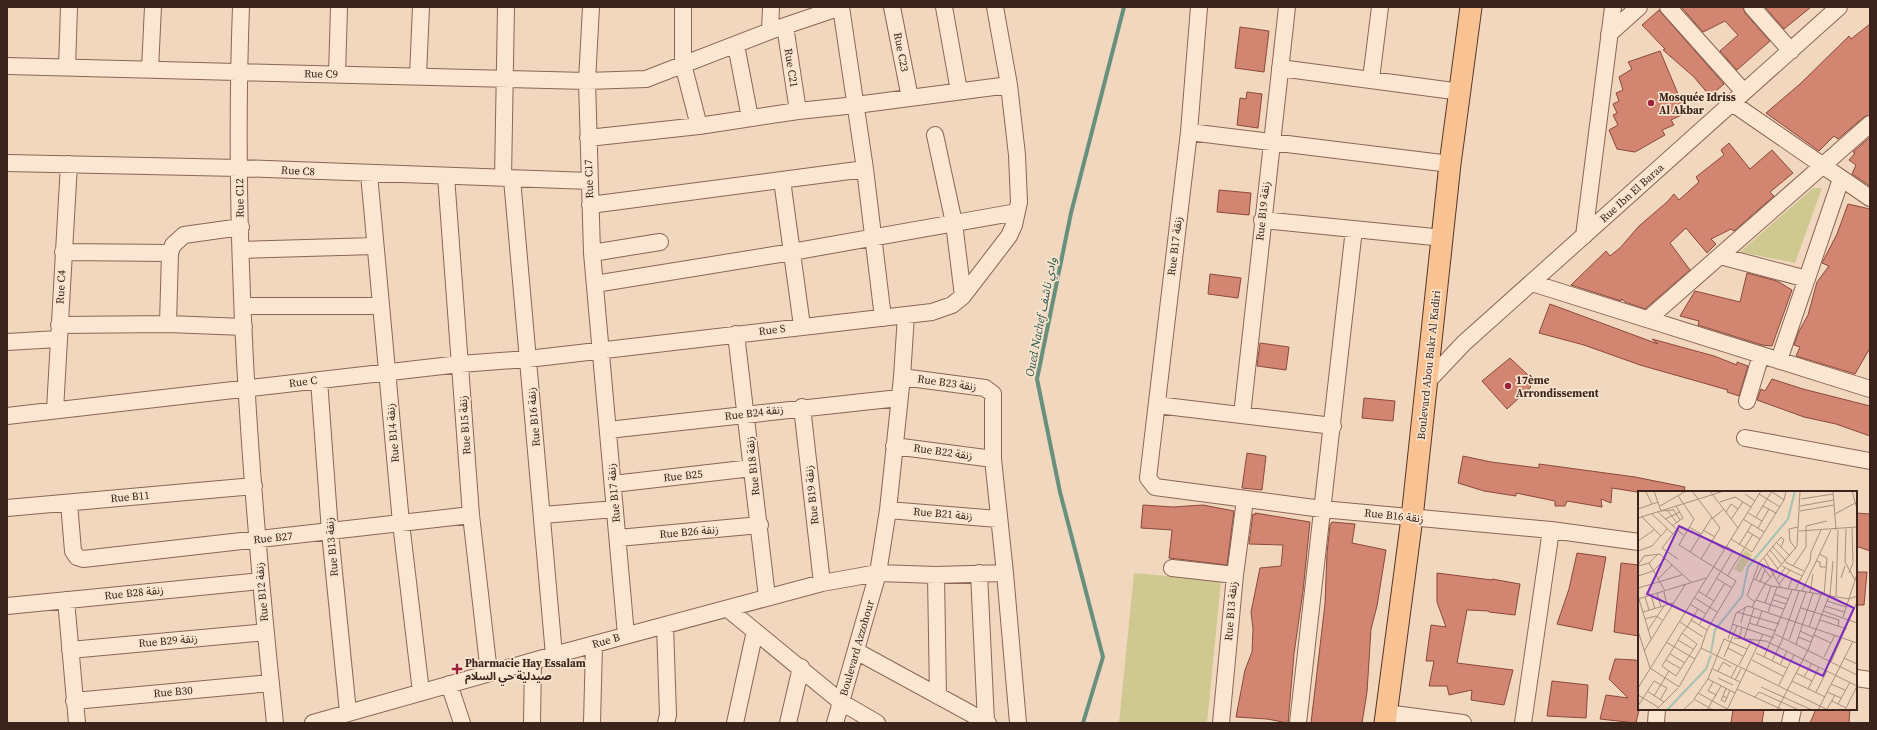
<svg xmlns="http://www.w3.org/2000/svg" width="1877" height="730" font-family="'Source Serif 4','Noto Sans Arabic',serif">
<style>
.green{fill:#cfc991}
.lines{fill:none;stroke-linecap:round;stroke-linejoin:round}
.stream{stroke:#68907e;stroke-width:4}
.building{fill:#d28571;stroke:#8b493a}
.minor-casing{stroke:#8a6655;stroke-width:18}
.major-casing{stroke:#57362a;stroke-width:23}
.minor{stroke:#fbe6d2;stroke-width:16}
.major{stroke:#f8c292;stroke-width:21}
.poi-dot{fill:#9d213d;stroke:#f8e3ce;stroke-width:1.5}
.labels{text-anchor:middle;dominant-baseline:central;stroke-width:3.5;stroke-linejoin:round;paint-order:stroke}
.street-label{font-size:11px;fill:#39231b;stroke:#f8e3ce}
.poi-label{font-size:11px;font-weight:bold;fill:#39231b;stroke:#f8e3ce;text-anchor:start}
.water-label{font-size:12px;font-style:italic;fill:#29594c;stroke:#f8e3ce}
.inset-river{fill:none;stroke:#a2c2b2;stroke-width:2}
.inset-road{fill:none;stroke:#a78f7d;stroke-width:1}
.view{fill:#7b2cbf;fill-opacity:0.15;stroke:#7b2cbf;stroke-width:2}
.inset-edge{fill:none;stroke:#39231b;stroke-width:2}
</style>
<rect width="100%" height="100%" fill="#f1d7be"/>
<path class="green" d="M 1813,188 L 1822,188 L 1795,263 L 1740,252 Z
M 1134,573 L 1221,581 L 1207,723 L 1119,723 Z"/>
<g class="lines">
<path class="stream" d="M 1083,723 L 1103,657 L 1060,492 L 1037,379 L 1071,213 L 1124,7"/>
</g>
<path class="building" d="M 1681,7 L 1743,7 L 1745,13 L 1770,41 L 1737,70 L 1720,51 L 1738,35 L 1725,21 L 1703,32 Z
M 1765,7 L 1811,7 L 1784,29 Z
M 1659,10 L 1724,84 L 1710,96 L 1694,77 L 1663,50 L 1665,49 L 1642,25 Z
M 1870,24 L 1870,115 L 1864,117 L 1838,139 L 1834,136 L 1819,151 L 1766,113 L 1800,84 L 1849,36 L 1851,39 Z
M 1240,27 L 1269,31 L 1264,72 L 1235,68 Z
M 1660,51 L 1686,113 L 1671,120 L 1674,125 L 1662,130 L 1665,135 L 1635,152 L 1617,149 L 1609,130 L 1618,125 L 1613,115 L 1617,113 L 1613,104 L 1619,101 L 1616,93 L 1623,90 L 1619,77 L 1632,69 L 1628,62 Z
M 1247,92 L 1262,94 L 1258,128 L 1237,125 L 1240,98 L 1246,99 Z
M 1870,137 L 1870,186 L 1852,174 L 1856,165 L 1849,160 L 1855,153 L 1853,152 Z
M 1729,143 L 1750,169 L 1772,150 L 1793,173 L 1770,192 L 1774,196 L 1734,231 L 1731,229 L 1711,239 L 1716,244 L 1707,253 L 1686,228 L 1670,243 L 1690,270 L 1645,309 L 1625,302 L 1622,299 L 1621,301 L 1571,285 L 1606,251 L 1610,256 L 1620,248 L 1639,226 L 1667,202 L 1674,194 L 1679,200 L 1699,182 L 1696,177 L 1724,155 L 1721,150 Z
M 1219,190 L 1251,193 L 1249,215 L 1217,212 Z
M 1848,204 L 1870,209 L 1870,348 L 1855,374 L 1796,356 L 1800,347 L 1794,345 L 1799,331 L 1808,315 L 1817,282 L 1829,266 L 1822,263 L 1837,234 Z
M 1747,273 L 1777,281 L 1792,290 L 1772,346 L 1762,345 L 1698,325 L 1699,321 L 1680,316 L 1695,291 L 1740,302 Z
M 1210,274 L 1241,278 L 1238,298 L 1208,294 Z
M 1550,304 L 1658,344 L 1652,339 L 1714,356 L 1737,365 L 1737,362 L 1748,366 L 1739,396 L 1727,392 L 1728,390 L 1640,365 L 1584,345 L 1539,333 Z
M 1260,343 L 1289,347 L 1286,370 L 1257,366 Z
M 1510,358 L 1529,376 L 1525,380 L 1531,387 L 1507,409 L 1482,381 Z
M 1772,379 L 1803,389 L 1870,406 L 1870,436 L 1836,424 L 1804,417 L 1757,400 L 1761,389 L 1765,391 Z
M 1364,398 L 1395,401 L 1393,421 L 1362,418 Z
M 1247,453 L 1266,456 L 1262,490 L 1242,488 Z
M 1463,456 L 1491,462 L 1539,468 L 1539,464 L 1635,477 L 1685,487 L 1684,492 L 1637,492 L 1612,488 L 1611,503 L 1601,499 L 1602,507 L 1567,501 L 1565,506 L 1555,506 L 1555,501 L 1516,493 L 1516,496 L 1484,491 L 1458,483 Z
M 1143,505 L 1173,507 L 1203,505 L 1234,511 L 1227,565 L 1169,558 L 1172,530 L 1141,528 Z
M 1255,513 L 1310,522 L 1303,591 L 1294,654 L 1288,723 L 1267,719 L 1236,717 L 1245,670 L 1252,652 L 1253,629 L 1251,612 L 1260,568 L 1281,566 L 1283,545 L 1249,544 L 1253,514 L 1255,515 Z
M 1856,513 L 1870,514 L 1870,551 L 1856,546 Z
M 1332,522 L 1355,524 L 1352,543 L 1386,550 L 1377,606 L 1371,629 L 1367,692 L 1362,723 L 1311,723 L 1325,604 L 1327,553 L 1330,525 Z
M 1577,553 L 1606,557 L 1592,631 L 1557,624 L 1569,589 Z
M 1621,563 L 1639,565 L 1639,636 L 1614,632 Z
M 1856,572 L 1867,572 L 1864,605 L 1856,605 Z
M 1437,573 L 1492,580 L 1492,579 L 1520,584 L 1515,615 L 1489,612 L 1489,611 L 1467,610 L 1457,663 L 1513,670 L 1504,705 L 1471,700 L 1472,690 L 1449,695 L 1447,686 L 1429,686 L 1434,661 L 1426,661 L 1431,625 L 1446,627 L 1437,602 Z
M 1615,659 L 1636,660 L 1639,664 L 1639,710 L 1636,723 L 1600,719 L 1606,695 L 1628,698 L 1609,679 Z
M 1552,681 L 1588,685 L 1586,718 L 1547,716 Z
M 1733,709 L 1764,709 L 1762,723 L 1731,723 Z
M 1816,709 L 1850,709 L 1849,723 L 1810,723 Z"/>
<g class="lines">
<defs>
<path id="minor" d="M 241,7 C 232,246 250,486 275,723
M 591,7 L 587,81 L 592,253 L 626,635
M 683,7 L 683,64 L 699,126
M 841,7 L 865,169 L 883,318
M 892,7 L 910,98
M 944,7 L 959,91
M 1199,7 L 1189,132 L 1148,478 L 1155,487 L 1322,509 L 1551,530 L 1639,542
M 1668,7 L 1744,92
M 1752,7 L 1791,51
M 785,26 L 798,111
M 770,31 L 771,7
M 1609,34 L 1639,7
M 736,45 L 750,118
M 7,66 L 587,81 L 646,79 L 770,31 L 841,7
M 67,68 L 69,7
M 1280,68 L 1461,92
M 150,69 L 153,7
M 337,75 L 339,7
M 418,76 L 421,7
M 1371,79 L 1380,7
M 1732,103 L 1870,198
M 1189,132 L 1450,164
M 935,135 L 954,223 L 963,296
M 588,138 L 699,126 L 798,111 L 856,105 L 1009,85
M 7,163 L 239,168 L 590,181
M 369,174 L 401,523 L 421,692
M 446,176 L 471,515 L 489,673
M 503,178 L 506,7
M 512,179 L 554,655
M 782,180 L 802,326
M 590,205 L 865,169
M 1262,220 L 1444,238
M 1584,236 L 1613,7
M 241,250 L 375,246
M 63,252 L 170,253
M 592,253 L 660,242
M 1720,256 L 1807,279
M 1532,283 L 1870,389
M 595,284 L 792,252 L 1017,212
M 243,306 L 381,306
M 1648,319 L 1870,124
M 168,324 L 170,253 L 173,245 L 184,235 L 241,227
M 59,325 L 168,324 L 244,327
M 736,334 L 767,597
M 7,342 L 58,339
M 1779,360 L 1841,179
M 902,377 L 985,388 L 993,394 L 993,459 L 1005,573 L 1018,723
M 319,380 L 330,532 L 348,712
M 1428,381 L 1464,343 L 1839,7
M 1747,401 L 1761,355
M 1157,405 L 1333,426
M 802,407 L 822,583
M 55,410 L 69,164
M 1242,415 L 1287,7
M 7,416 L 460,364 L 528,359 L 932,312 L 952,305 L 963,296 L 1009,236 L 1014,225 L 1019,202 L 1017,155 L 1009,85 L 995,7
M 608,430 L 899,398
M 1745,438 L 1870,461
M 894,446 L 993,459
M 613,484 L 752,468
M 69,503 L 73,551 L 77,557 L 83,559 L 471,515
M 7,508 L 254,486
M 888,510 L 998,519
M 543,515 L 615,509
M 618,538 L 760,525
M 1172,568 L 1235,575
M 979,573 L 986,722
M 936,575 L 938,696
M 66,600 L 77,723
M 7,606 L 261,581
M 728,609 L 841,702 L 877,723
M 665,625 L 668,715 L 666,723
M 70,650 L 266,632
M 856,651 L 988,723
M 1856,678 L 1870,680
M 449,684 L 462,723
M 74,701 L 271,683
M 1386,713 L 1463,723
M 313,723 L 554,655 L 822,583 L 878,573 L 936,575 L 1005,573
M 532,723 L 533,661
M 592,723 L 594,645
M 735,723 L 755,631
M 788,723 L 801,667
M 835,723 L 878,573 L 888,510 L 902,377 L 906,315
M 1221,723 L 1235,575 L 1245,500
M 1298,723 L 1354,229
M 1523,723 L 1551,530
M 1656,723 L 1657,709
M 1790,723 L 1793,709"/>
<path id="major" d="M 1385,723 L 1412,518 L 1450,164 L 1471,7"/>
</defs>
<use href="#minor" class="minor-casing"/>
<use href="#major" class="major-casing"/>
<use href="#minor" class="minor"/>
<use href="#major" class="major"/>
</g>
<g class="poi-dot">
<circle cx="1651" cy="103" r="4"/>
<circle cx="1508" cy="386" r="4"/>
<path d="M455 663h4v4h4v4h-4v4h-4v-4h-4v-4h4z"/>
</g>
<g class="labels">
<g class="street-label">
<text transform="translate(901 52) rotate(79)">Rue C23</text>
<text transform="translate(791 68) rotate(81)">Rue C21</text>
<text transform="translate(321 74) rotate(1)">Rue C9</text>
<text transform="translate(298 171) rotate(3)">Rue C8</text>
<text transform="translate(589 179) rotate(-92)">Rue C17</text>
<text transform="translate(1632 193) rotate(-42)">Rue Ibn El Baraa</text>
<text transform="translate(240 198) rotate(-91)">Rue C12</text>
<text transform="translate(1263 211) rotate(-84)">Rue B19 زنقة</text>
<text transform="translate(1175 246) rotate(-83)">Rue B17 زنقة</text>
<text transform="translate(61 287) rotate(-87)">Rue C4</text>
<text transform="translate(772 330) rotate(-7)">Rue S</text>
<text transform="translate(1429 365) rotate(-84)">Boulevard Abou Bakr Al Kadiri</text>
<text transform="translate(303 382) rotate(-7)">Rue C</text>
<text transform="translate(947 383) rotate(8)">Rue B23 زنقة</text>
<text transform="translate(754 413) rotate(-7)">Rue B24 زنقة</text>
<text transform="translate(534 417) rotate(-95)">Rue B16 زنقة</text>
<text transform="translate(465 425) rotate(-94)">Rue B15 زنقة</text>
<text transform="translate(393 433) rotate(-95)">Rue B14 زنقة</text>
<text transform="translate(943 452) rotate(8)">Rue B22 زنقة</text>
<text transform="translate(753 466) rotate(-96)">Rue B18 زنقة</text>
<text transform="translate(683 476) rotate(-6)">Rue B25</text>
<text transform="translate(614 493) rotate(-95)">Rue B17 زنقة</text>
<text transform="translate(812 495) rotate(-96)">Rue B19 زنقة</text>
<text transform="translate(130 497) rotate(-5)">Rue B11</text>
<text transform="translate(943 514) rotate(5)">Rue B21 زنقة</text>
<text transform="translate(1394 516) rotate(6)">Rue B16 زنقة</text>
<text transform="translate(689 532) rotate(-5)">Rue B26 زنقة</text>
<text transform="translate(273 538) rotate(-6)">Rue B27</text>
<text transform="translate(332 547) rotate(-95)">Rue B13 زنقة</text>
<text transform="translate(262 592) rotate(-95)">Rue B12 زنقة</text>
<text transform="translate(134 593) rotate(-6)">Rue B28 زنقة</text>
<text transform="translate(1231 611) rotate(-85)">Rue B13 زنقة</text>
<text transform="translate(168 641) rotate(-5)">Rue B29 زنقة</text>
<text transform="translate(606 641) rotate(-16)">Rue B</text>
<text transform="translate(857 648) rotate(-74)">Boulevard Azzohour</text>
<text transform="translate(173 692) rotate(-5)">Rue B30</text>
</g>
<g class="poi-label">
<text x="1659" y="97">Mosquée Idriss<tspan x="1659" dy="13">Al Akbar</tspan></text>
<text x="1516" y="380">17ème<tspan x="1516" dy="13">Arrondissement</tspan></text>
<text x="465" y="663">Pharmacie Hay Essalam<tspan x="465" dy="13">صيدلية حي السلام</tspan></text>
</g>
<g class="water-label">
<text transform="translate(1041 317) rotate(-79)">Oued Nachef وادي ناشف</text>
</g>
</g>
<g transform="translate(1638 491)">
<rect width="219" height="219" fill="#f1d7be"/>
<path d="M 107,59 L 114,64 L 103,82 L 96,78 Z" fill="#cfc991"/>
<path class="inset-river" d="M 73,161 L 77,139 L 104,105 L 110,76 L 150,28 L 157,0M 29,219 L 68,178 L 73,164"/>
<path class="inset-road" d="M 16,0 L 23,20 L 35,19M 54,0 L 82,37 L 63,68M 72,0 L 100,37M 195,0 L 198,39M 214,0 L 219,18M 8,1 L 14,13M 134,1 L 146,9M 107,3 L 117,10M 121,3 L 142,16M 40,5 L 56,28 L 41,54 L 98,90 L 69,139 L 63,157M 163,8 L 195,3M 82,11 L 97,6 L 113,16M 22,15 L 48,0M 125,15 L 138,22M 162,15 L 196,9M 0,18 L 20,11M 35,18 L 42,29M 30,20 L 39,32M 162,20 L 196,14M 20,21 L 45,44M 88,21 L 93,13 L 100,18M 110,22 L 124,30M 14,23 L 35,43M 197,23 L 219,11M 4,26 L 23,45M 118,26 L 134,0M 0,27 L 86,0M 75,27 L 86,18M 27,28 L 42,21M 93,28 L 105,11M 105,28 L 126,41M 34,35 L 45,27 L 38,15M 51,36 L 63,43M 120,37 L 131,18M 208,38 L 207,71 L 217,89M 38,39 L 24,57 L 40,68M 65,39 L 77,46M 109,40 L 122,48M 161,40 L 219,36M 93,48 L 114,61 L 146,9 L 148,0M 0,50 L 16,39M 74,51 L 86,58M 138,51 L 152,65M 101,54 L 114,33M 88,55 L 102,64M 134,55 L 148,70M 158,58 L 152,50 L 151,38 L 160,36M 132,59 L 144,74M 0,60 L 14,55 L 29,38M 52,61 L 74,26M 129,63 L 140,78M 181,63 L 189,67 L 186,104M 126,67 L 143,97M 178,70 L 182,71 L 182,76 L 188,76M 147,71 L 166,80M 11,72 L 27,100M 122,72 L 133,87M 0,74 L 6,65 L 22,63 L 54,92M 0,75 L 11,72 L 19,64M 144,75 L 164,85M 155,75 L 168,56 L 168,35 L 189,30M 211,82 L 215,72 L 214,37M 90,84 L 115,43M 0,85 L 15,80 L 27,68M 78,87 L 94,97M 203,87 L 207,75M 20,88 L 34,74M 116,88 L 133,95 L 211,108 L 219,105M 118,88 L 124,75M 139,88 L 147,77M 122,91 L 127,79M 141,93 L 152,79M 0,97 L 44,84M 150,98 L 154,88 L 162,90M 157,99 L 172,70 L 173,61 L 183,39M 60,100 L 76,110M 164,100 L 193,39M 26,101 L 29,114M 19,102 L 23,116M 172,102 L 175,83M 136,103 L 150,108M 13,104 L 17,118M 192,104 L 195,70M 0,105 L 13,148M 68,105 L 95,60M 198,105 L 200,39M 7,106 L 11,119M 57,107 L 79,121M 0,108 L 68,87M 118,109 L 146,118M 135,109 L 148,113M 189,110 L 208,116M 117,111 L 109,105 L 121,72 L 143,46 L 146,49 L 143,56M 127,112 L 133,95M 52,113 L 68,123M 187,115 L 206,121M 114,116 L 127,93 L 159,55 L 162,0M 163,117 L 201,129 L 200,135M 185,120 L 219,132M 5,121 L 35,112M 99,121 L 141,133M 130,121 L 139,96M 205,126 L 219,83M 7,128 L 18,125 L 24,129M 53,129 L 69,139M 182,129 L 209,138M 42,131 L 65,146M 103,132 L 107,116M 111,132 L 138,140M 94,133 L 136,147M 61,134 L 87,92M 119,134 L 124,120M 171,136 L 183,103M 10,139 L 26,115M 0,140 L 12,177M 162,140 L 175,146M 44,142 L 59,153 L 38,185 L 24,175 L 36,156 L 44,142 L 49,136 L 60,118M 137,143 L 219,184M 176,144 L 193,152M 145,146 L 161,100M 160,146 L 173,151M 96,147 L 128,150 L 219,195M 90,148 L 98,122 L 110,115 L 219,152M 101,148 L 104,136M 106,148 L 116,117M 40,149 L 55,158M 151,149 L 168,101M 28,151 L 57,168M 158,153 L 175,102M 90,157 L 105,165M 6,160 L 47,94M 118,162 L 149,177M 32,163 L 47,172M 86,166 L 99,135M 126,166 L 154,99M 186,166 L 197,144M 206,167 L 219,173M 28,169 L 43,178M 114,169 L 145,185M 134,170 L 145,147M 193,171 L 219,111M 101,174 L 114,149M 142,174 L 149,160M 12,177 L 41,196 L 63,157 L 190,219M 75,178 L 102,191M 80,180 L 85,171 L 93,176M 158,182 L 174,190M 166,186 L 174,172M 80,187 L 95,194M 93,187 L 99,175M 70,188 L 97,202M 97,189 L 103,178M 154,190 L 187,206M 75,191 L 70,200 L 79,204M 193,193 L 207,199M 141,194 L 156,164M 123,196 L 174,219M 0,197 L 123,0M 88,197 L 85,205 L 89,207M 99,198 L 145,219M 170,198 L 181,176M 9,200 L 26,211M 178,201 L 189,180M 189,201 L 203,207M 60,202 L 91,219M 0,204 L 20,216M 16,205 L 31,180M 85,205 L 83,209 L 87,211 L 92,199M 117,206 L 121,201 L 161,219M 194,210 L 208,217M 200,213 L 212,191M 0,215 L 16,190 L 29,197 L 22,209M 189,218 L 197,204M 18,219 L 40,197M 45,219 L 56,209M 69,219 L 83,195M 75,219 L 56,208 L 70,188 L 86,148 L 109,158M 89,219 L 125,143M 139,219 L 170,159 L 191,105M 180,219 L 215,150M 207,219 L 219,195"/>
<path class="view" d="M 41,35 L 216,117 L 185,185 L 9,103 Z"/>
<rect width="219" height="219" class="inset-edge"/>
</g>
<rect width="1877" height="730" fill="none" stroke="#39231b" stroke-width="16"/>
</svg>
